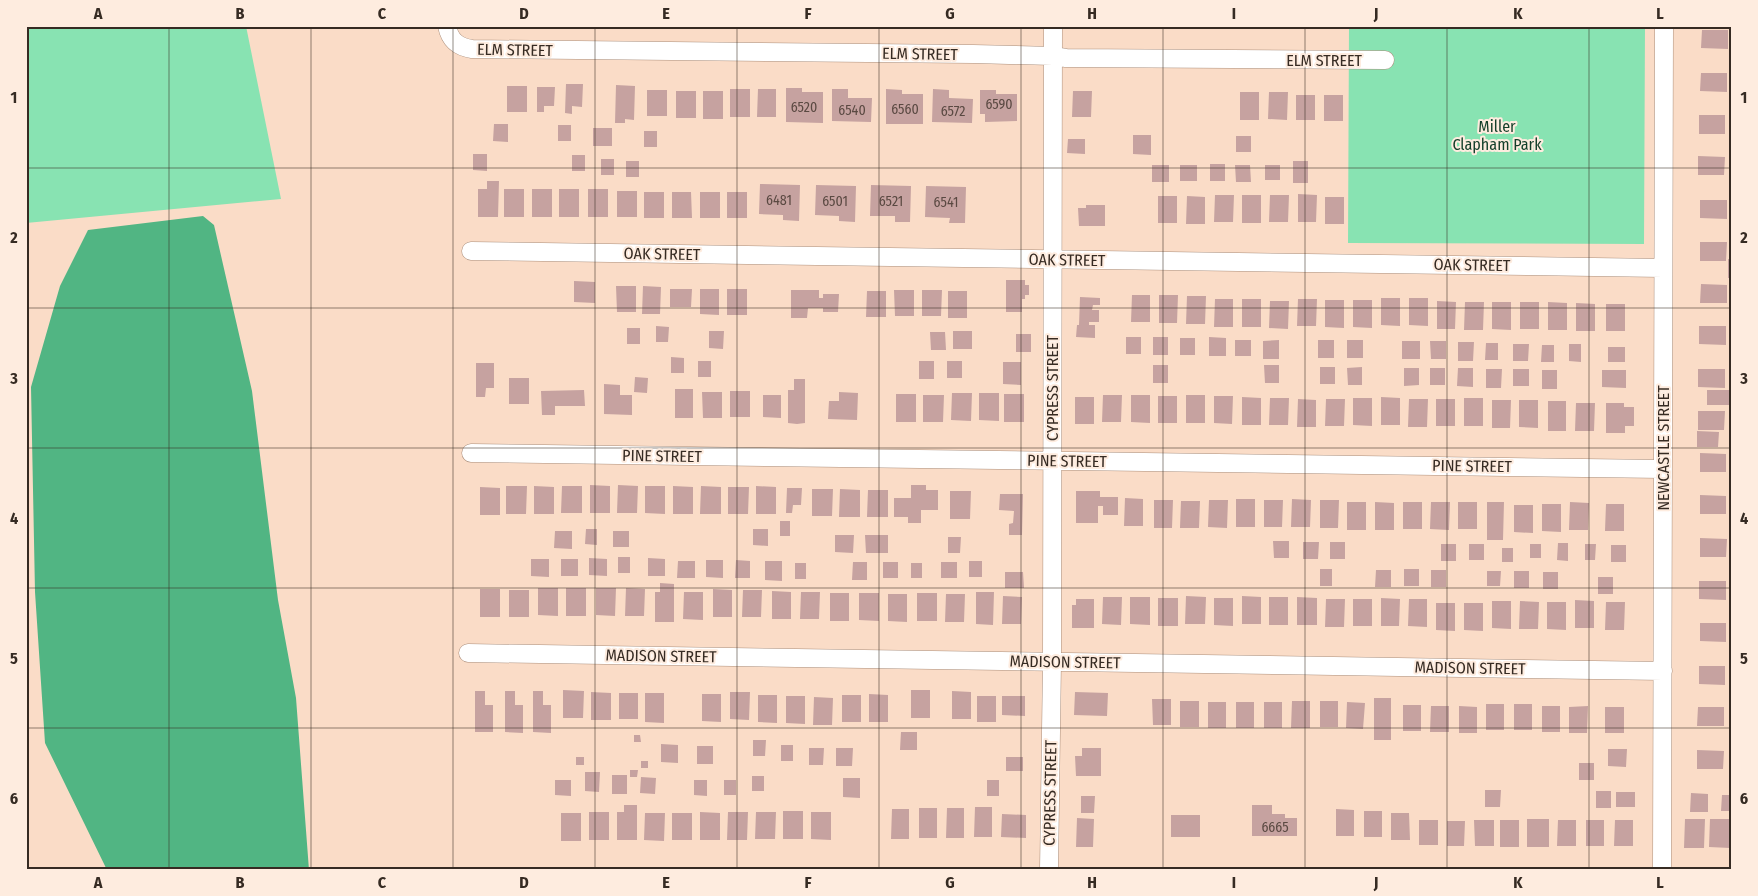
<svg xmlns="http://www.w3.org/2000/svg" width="1758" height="896" font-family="'Fira Sans Condensed',sans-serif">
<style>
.green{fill:#88e3b2}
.forest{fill:#51b583}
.building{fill:#c6a2a0}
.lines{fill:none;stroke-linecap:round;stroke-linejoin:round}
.minor-casing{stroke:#ab8f7c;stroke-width:19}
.minor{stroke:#fff;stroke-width:18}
.grid{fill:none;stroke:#362b23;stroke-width:1;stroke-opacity:0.55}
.labels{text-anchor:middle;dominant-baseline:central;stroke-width:4;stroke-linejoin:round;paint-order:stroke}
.number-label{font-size:14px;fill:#5a4942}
.street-label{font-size:16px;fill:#362b23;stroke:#feecdf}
.park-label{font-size:16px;fill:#133e29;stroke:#feecdf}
.neatline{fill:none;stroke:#362b23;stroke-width:2}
.grid-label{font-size:16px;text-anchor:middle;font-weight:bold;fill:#362b23}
</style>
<rect width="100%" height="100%" fill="#fadcc7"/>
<path class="green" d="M 26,26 L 246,26 L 281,199 L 26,223 Z
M 1349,26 L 1645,26 L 1644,244 L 1348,243 Z"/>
<path class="forest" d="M 203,216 L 214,225 L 252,391 L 278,600 L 296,698 L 309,870 L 107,870 L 45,743 L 35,592 L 31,387 L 60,286 L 88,230 Z"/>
<path class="building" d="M 1702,30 L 1728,30 L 1728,49 L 1701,48 Z
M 1701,73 L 1727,73 L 1727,92 L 1700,91 Z
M 566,84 L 583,84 L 582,107 L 572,106 L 572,114 L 565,113 Z
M 616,85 L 635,86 L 634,120 L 625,119 L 625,123 L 615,123 Z
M 507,86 L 527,86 L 527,112 L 507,112 Z
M 537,87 L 555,87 L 554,106 L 544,106 L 544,112 L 537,112 Z
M 786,88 L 802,88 L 802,92 L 823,92 L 823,123 L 786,122 Z
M 730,89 L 750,89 L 750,117 L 730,117 Z
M 758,89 L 776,89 L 776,117 L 757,117 Z
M 832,89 L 848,89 L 848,98 L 872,98 L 871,122 L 832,121 Z
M 886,89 L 902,90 L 902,94 L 923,94 L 923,124 L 886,124 Z
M 933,89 L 949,90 L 949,98 L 973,99 L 972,123 L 932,122 Z
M 647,90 L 667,90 L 667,116 L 647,116 Z
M 980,90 L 996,90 L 996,94 L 1017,94 L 1017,121 L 985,122 L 985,114 L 980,114 Z
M 676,91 L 696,91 L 696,118 L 676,118 Z
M 703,91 L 723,91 L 723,119 L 703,119 Z
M 1073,91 L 1092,91 L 1091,117 L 1072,117 Z
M 1240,92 L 1259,92 L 1259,120 L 1240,120 Z
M 1269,92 L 1288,92 L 1287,120 L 1268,119 Z
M 1296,95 L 1315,95 L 1315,120 L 1296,120 Z
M 1324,95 L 1343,95 L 1343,121 L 1324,121 Z
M 1699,115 L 1725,115 L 1725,134 L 1699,134 Z
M 494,124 L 508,124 L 508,142 L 493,141 Z
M 558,125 L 571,125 L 571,141 L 558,141 Z
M 593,128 L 612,128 L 612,146 L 593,146 Z
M 644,131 L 657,131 L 657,147 L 644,147 Z
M 1133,135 L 1151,135 L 1151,155 L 1133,154 Z
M 1236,136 L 1251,136 L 1251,152 L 1236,152 Z
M 1068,139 L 1085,139 L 1085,154 L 1067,153 Z
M 473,154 L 487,154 L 487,171 L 473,170 Z
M 572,155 L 585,155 L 585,171 L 572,171 Z
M 1698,156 L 1725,157 L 1724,175 L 1698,175 Z
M 601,159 L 614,159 L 614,175 L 601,175 Z
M 626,161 L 639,161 L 639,177 L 626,177 Z
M 1293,161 L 1308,161 L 1308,183 L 1293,183 Z
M 1210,164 L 1225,164 L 1225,181 L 1210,181 Z
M 1152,165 L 1169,165 L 1169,182 L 1152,182 Z
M 1180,165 L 1197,165 L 1197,181 L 1180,181 Z
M 1235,165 L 1250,165 L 1251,182 L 1236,182 Z
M 1265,165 L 1280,165 L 1280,180 L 1265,180 Z
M 487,181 L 499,181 L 498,217 L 478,217 L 478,189 L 487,189 Z
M 760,184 L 800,185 L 799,221 L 783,220 L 783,215 L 759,214 Z
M 816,185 L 856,186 L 855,222 L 839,221 L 839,216 L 815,215 Z
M 871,185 L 911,186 L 910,222 L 895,222 L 895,216 L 870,216 Z
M 926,186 L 966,187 L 965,223 L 949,223 L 950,218 L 925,217 Z
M 504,189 L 524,189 L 524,217 L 504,217 Z
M 532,189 L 552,189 L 552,217 L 532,217 Z
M 559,189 L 579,189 L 579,217 L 559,217 Z
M 588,189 L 608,189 L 608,217 L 588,217 Z
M 617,191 L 637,191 L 637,217 L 617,217 Z
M 644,192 L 664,192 L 664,218 L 644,218 Z
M 672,192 L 691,192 L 692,218 L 672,218 Z
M 700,192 L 720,192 L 720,218 L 700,218 Z
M 727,192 L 747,192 L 747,218 L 727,218 Z
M 1298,194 L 1317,195 L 1316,222 L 1298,222 Z
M 1215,195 L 1234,195 L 1233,222 L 1214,222 Z
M 1242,195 L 1261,195 L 1261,223 L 1242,223 Z
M 1270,195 L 1289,195 L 1288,222 L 1269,222 Z
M 1158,196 L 1177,196 L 1177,223 L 1158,223 Z
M 1187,196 L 1205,197 L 1205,224 L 1186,224 Z
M 1325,197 L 1344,197 L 1344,224 L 1325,224 Z
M 1700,200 L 1727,200 L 1727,219 L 1700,218 Z
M 1086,205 L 1105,205 L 1105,226 L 1079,226 L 1078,208 L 1086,208 Z
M 1700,242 L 1727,242 L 1726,261 L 1700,261 Z
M 1728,259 L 1732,260 L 1732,278 L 1728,278 Z
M 1006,280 L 1025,280 L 1025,285 L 1029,285 L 1029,295 L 1025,295 L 1025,299 L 1022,299 L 1022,312 L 1006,312 Z
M 574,281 L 595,282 L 595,303 L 574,302 Z
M 1701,284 L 1727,285 L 1727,303 L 1700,303 Z
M 616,286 L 636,286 L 636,312 L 617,312 Z
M 643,286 L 661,287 L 660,314 L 642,314 Z
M 670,289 L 692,289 L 691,307 L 670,307 Z
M 700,289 L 719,289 L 719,315 L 700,314 Z
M 727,289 L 747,289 L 747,315 L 727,315 Z
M 791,290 L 819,290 L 819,298 L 823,298 L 823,294 L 839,294 L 838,312 L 823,312 L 823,308 L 808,308 L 807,318 L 791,318 Z
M 894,290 L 914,290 L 914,316 L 895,316 Z
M 922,290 L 942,290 L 941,316 L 922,316 Z
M 867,291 L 886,291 L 886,317 L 866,317 Z
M 948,291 L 967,291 L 967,318 L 948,318 Z
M 1132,295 L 1150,295 L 1150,322 L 1131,322 Z
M 1159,295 L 1178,295 L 1177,323 L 1159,323 Z
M 1187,296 L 1206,296 L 1205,324 L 1186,324 Z
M 1080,297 L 1100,298 L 1100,305 L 1093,305 L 1092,310 L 1099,310 L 1099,322 L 1089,322 L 1089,325 L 1095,325 L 1095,338 L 1076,337 L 1077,325 L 1079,325 Z
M 1381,298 L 1400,298 L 1400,326 L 1381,325 Z
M 1409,298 L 1428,298 L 1428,326 L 1409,325 Z
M 1215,299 L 1233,299 L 1233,327 L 1214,327 Z
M 1242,299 L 1261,299 L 1261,327 L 1242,327 Z
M 1298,299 L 1317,299 L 1316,326 L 1297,326 Z
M 1325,300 L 1344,300 L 1344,328 L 1325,327 Z
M 1353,300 L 1372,300 L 1372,328 L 1353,327 Z
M 1270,301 L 1289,301 L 1288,329 L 1269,328 Z
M 1437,301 L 1456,302 L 1455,329 L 1437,329 Z
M 1465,302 L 1484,302 L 1483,330 L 1464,330 Z
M 1492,302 L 1511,302 L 1511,330 L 1492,329 Z
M 1520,302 L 1539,302 L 1539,329 L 1520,329 Z
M 1548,302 L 1567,303 L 1567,330 L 1548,330 Z
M 1576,303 L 1595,304 L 1595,331 L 1576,331 Z
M 1606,304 L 1625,304 L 1625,331 L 1606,331 Z
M 656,326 L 669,327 L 668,342 L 656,342 Z
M 1699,326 L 1726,326 L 1726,345 L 1699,344 Z
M 627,328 L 640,328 L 640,344 L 627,344 Z
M 709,331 L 724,331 L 723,349 L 709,348 Z
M 953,331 L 972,331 L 972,349 L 953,349 Z
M 930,332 L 945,332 L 946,350 L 931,350 Z
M 1016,334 L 1031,334 L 1031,352 L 1016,352 Z
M 1126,337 L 1141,337 L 1141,354 L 1126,354 Z
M 1153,337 L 1168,337 L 1168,355 L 1153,355 Z
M 1209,337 L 1226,338 L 1226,356 L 1209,356 Z
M 1180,338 L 1195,338 L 1195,355 L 1180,355 Z
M 1235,340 L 1251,340 L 1251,356 L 1235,356 Z
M 1279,340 L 1279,359 L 1263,359 L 1263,341 Z
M 1318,340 L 1334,340 L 1334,358 L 1318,358 Z
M 1347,340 L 1363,340 L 1363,358 L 1347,358 Z
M 1402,341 L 1420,341 L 1420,359 L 1402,359 Z
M 1430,341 L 1446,341 L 1446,359 L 1431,359 Z
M 1458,342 L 1474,342 L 1473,361 L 1458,361 Z
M 1486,343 L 1498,343 L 1498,360 L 1485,360 Z
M 1513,344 L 1529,344 L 1528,361 L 1513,361 Z
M 1569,344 L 1581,344 L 1581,362 L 1569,361 Z
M 1542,345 L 1554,345 L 1554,362 L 1541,362 Z
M 1608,347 L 1625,347 L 1625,362 L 1608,362 Z
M 671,357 L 684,358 L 684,373 L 671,373 Z
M 698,361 L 711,361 L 711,377 L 698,377 Z
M 919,361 L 934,361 L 934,379 L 919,379 Z
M 947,361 L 962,361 L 962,378 L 947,378 Z
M 1003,362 L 1021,362 L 1021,385 L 1003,384 Z
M 476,363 L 494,363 L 494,388 L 486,388 L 485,397 L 476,397 Z
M 1153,365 L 1168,365 L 1168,383 L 1153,383 Z
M 1264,365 L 1279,365 L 1279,383 L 1265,383 Z
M 1320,367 L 1335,367 L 1335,384 L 1320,384 Z
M 1362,367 L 1362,385 L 1348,385 L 1347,368 Z
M 1404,368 L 1419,368 L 1419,385 L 1404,386 Z
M 1430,368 L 1445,368 L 1445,385 L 1430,385 Z
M 1458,368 L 1473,368 L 1473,387 L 1457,386 Z
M 1486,369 L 1502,369 L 1501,388 L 1486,388 Z
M 1513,369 L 1529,369 L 1529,386 L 1513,386 Z
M 1698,369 L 1725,369 L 1725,388 L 1698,387 Z
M 1542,370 L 1557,370 L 1557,389 L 1542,389 Z
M 1602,370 L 1626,370 L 1626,388 L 1602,387 Z
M 635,377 L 648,378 L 647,393 L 634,392 Z
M 509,378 L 529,378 L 529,404 L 509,404 Z
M 794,379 L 805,379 L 805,423 L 797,424 L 788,423 L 788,390 L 794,390 Z
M 604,384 L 620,385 L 620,395 L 632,395 L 632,415 L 604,414 Z
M 675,389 L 693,389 L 693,418 L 675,418 Z
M 584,390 L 585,406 L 555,406 L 555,415 L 542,415 L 541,391 Z
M 1707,390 L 1731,390 L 1731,405 L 1707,405 Z
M 730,391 L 750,391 L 750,417 L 730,417 Z
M 702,392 L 722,392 L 722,418 L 703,418 Z
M 839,392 L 858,393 L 857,420 L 828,419 L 829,401 L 839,401 Z
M 952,393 L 972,393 L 971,421 L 951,420 Z
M 979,393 L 999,393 L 999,421 L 979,420 Z
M 896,394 L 916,394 L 916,422 L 896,422 Z
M 1004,394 L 1024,394 L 1024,422 L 1004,422 Z
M 763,395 L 781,395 L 781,418 L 763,417 Z
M 923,395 L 944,395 L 943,422 L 923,422 Z
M 1103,395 L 1122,395 L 1121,422 L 1102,422 Z
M 1131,395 L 1150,395 L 1150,423 L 1131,422 Z
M 1186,395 L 1205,395 L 1205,423 L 1186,423 Z
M 1158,396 L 1177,396 L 1177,423 L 1158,423 Z
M 1214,396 L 1233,396 L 1232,424 L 1214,423 Z
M 1075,397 L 1094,397 L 1094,424 L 1075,424 Z
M 1242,397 L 1261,398 L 1261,425 L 1242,425 Z
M 1381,397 L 1400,398 L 1400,425 L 1381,425 Z
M 1270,398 L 1289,398 L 1288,425 L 1269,425 Z
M 1353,398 L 1372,398 L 1372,426 L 1353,425 Z
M 1464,398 L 1483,398 L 1483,426 L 1464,426 Z
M 1298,399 L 1316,400 L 1316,427 L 1297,427 Z
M 1326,399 L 1345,399 L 1344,426 L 1325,426 Z
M 1409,399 L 1428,399 L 1427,427 L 1408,427 Z
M 1436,399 L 1455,399 L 1455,426 L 1436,426 Z
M 1492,400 L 1511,400 L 1510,428 L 1492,428 Z
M 1519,400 L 1538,400 L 1538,428 L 1519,427 Z
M 1548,401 L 1566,401 L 1566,431 L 1548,431 Z
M 1576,403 L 1595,403 L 1594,431 L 1575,431 Z
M 1606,403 L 1624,403 L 1624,407 L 1634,407 L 1634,426 L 1625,426 L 1625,433 L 1606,433 Z
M 1698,411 L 1725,411 L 1724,430 L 1698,430 Z
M 1697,431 L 1719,432 L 1718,447 L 1697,447 Z
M 1700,453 L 1726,454 L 1726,472 L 1700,472 Z
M 590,485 L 610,486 L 610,513 L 590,513 Z
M 618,485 L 638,486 L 637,513 L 617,513 Z
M 911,485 L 926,485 L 926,490 L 938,490 L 938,510 L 921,510 L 921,523 L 908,523 L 908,517 L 894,517 L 894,498 L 911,498 Z
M 506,486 L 527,486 L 526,514 L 506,514 Z
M 534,486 L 554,487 L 554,514 L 534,514 Z
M 562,486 L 582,486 L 582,513 L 561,513 Z
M 645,486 L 665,486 L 665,514 L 645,513 Z
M 673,486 L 693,487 L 693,514 L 673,514 Z
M 701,486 L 721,487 L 721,514 L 700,514 Z
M 756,486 L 776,487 L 776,514 L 756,514 Z
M 480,487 L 500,488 L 500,515 L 480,515 Z
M 728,487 L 749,487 L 748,514 L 728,514 Z
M 787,488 L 802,488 L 801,505 L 793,505 L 792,513 L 786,513 Z
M 812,489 L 833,489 L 832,516 L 812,516 Z
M 840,489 L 860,490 L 860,517 L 839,517 Z
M 868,490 L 888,490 L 888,517 L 867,517 Z
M 950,491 L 971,491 L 970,519 L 950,519 Z
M 1076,491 L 1100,491 L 1100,497 L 1118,497 L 1118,515 L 1103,515 L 1103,506 L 1098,506 L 1098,523 L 1076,523 Z
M 1000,494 L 1023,494 L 1022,535 L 1009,535 L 1009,524 L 1013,523 L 1014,511 L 999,510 Z
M 1700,495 L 1726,496 L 1726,514 L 1700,514 Z
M 1125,498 L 1143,499 L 1143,526 L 1124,526 Z
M 1236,499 L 1255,499 L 1255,527 L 1236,527 Z
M 1292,499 L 1311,500 L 1310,527 L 1291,527 Z
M 1154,500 L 1173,500 L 1172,528 L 1154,528 Z
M 1209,500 L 1228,500 L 1227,528 L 1208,527 Z
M 1264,500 L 1283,500 L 1282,527 L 1264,527 Z
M 1320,500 L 1339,500 L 1338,528 L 1320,528 Z
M 1181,501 L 1200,501 L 1199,528 L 1180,528 Z
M 1347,502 L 1366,502 L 1366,530 L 1347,530 Z
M 1375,502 L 1394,503 L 1394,530 L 1375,530 Z
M 1403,502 L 1422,502 L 1422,529 L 1403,529 Z
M 1431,502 L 1450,502 L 1449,530 L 1430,529 Z
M 1458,502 L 1477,502 L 1477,529 L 1458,529 Z
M 1487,502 L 1504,502 L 1503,540 L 1487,540 Z
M 1570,502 L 1589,503 L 1588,530 L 1569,530 Z
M 1542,504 L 1561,504 L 1561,532 L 1542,531 Z
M 1606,504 L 1624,504 L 1624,531 L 1605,531 Z
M 1514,505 L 1533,505 L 1533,533 L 1514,532 Z
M 780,521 L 790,521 L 790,536 L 780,536 Z
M 586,529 L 597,529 L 597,545 L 585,544 Z
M 753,529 L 768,529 L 768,546 L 753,545 Z
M 555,531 L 572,531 L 572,549 L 554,548 Z
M 613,531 L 629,531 L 629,547 L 613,547 Z
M 835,535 L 854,535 L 853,553 L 835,552 Z
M 865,535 L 888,535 L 888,553 L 866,553 Z
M 948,537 L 961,537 L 960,553 L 948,553 Z
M 1700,538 L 1727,539 L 1726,557 L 1700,557 Z
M 1273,541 L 1289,541 L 1289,558 L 1274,558 Z
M 1303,542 L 1319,542 L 1318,559 L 1303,559 Z
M 1330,542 L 1345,542 L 1345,559 L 1330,559 Z
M 1558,543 L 1568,543 L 1568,561 L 1557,560 Z
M 1441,544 L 1456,544 L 1456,561 L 1441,561 Z
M 1469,544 L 1484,544 L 1484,560 L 1469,560 Z
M 1530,544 L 1541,544 L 1541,558 L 1530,558 Z
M 1585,544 L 1596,544 L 1595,560 L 1585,560 Z
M 1611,545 L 1626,545 L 1626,562 L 1611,562 Z
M 1502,548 L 1513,548 L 1513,562 L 1502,562 Z
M 618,557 L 630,557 L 630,573 L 618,573 Z
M 589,558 L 607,559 L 607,576 L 589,575 Z
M 648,558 L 665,559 L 665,576 L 648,576 Z
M 531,559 L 549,559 L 549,577 L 531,576 Z
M 561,559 L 578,559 L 578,576 L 561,576 Z
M 706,560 L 723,560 L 723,578 L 706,577 Z
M 736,560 L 750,561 L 750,578 L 735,578 Z
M 678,561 L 695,561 L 695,578 L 677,578 Z
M 765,561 L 782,561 L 782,581 L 765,580 Z
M 969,561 L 982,561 L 982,577 L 969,577 Z
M 853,562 L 867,562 L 867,580 L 852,580 Z
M 883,562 L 898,562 L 898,578 L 883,578 Z
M 941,562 L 957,562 L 957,578 L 941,578 Z
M 795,563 L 806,563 L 806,579 L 795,579 Z
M 911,563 L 922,563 L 922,578 L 911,578 Z
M 1320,569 L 1332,569 L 1332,586 L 1320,586 Z
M 1404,569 L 1419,569 L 1419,586 L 1404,586 Z
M 1376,570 L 1391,570 L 1391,587 L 1375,587 Z
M 1431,570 L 1446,570 L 1446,587 L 1431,587 Z
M 1487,571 L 1501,571 L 1500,586 L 1487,586 Z
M 1514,571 L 1529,571 L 1529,588 L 1514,588 Z
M 1005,572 L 1023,572 L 1024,588 L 1005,588 Z
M 1543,572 L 1558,572 L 1558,589 L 1543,589 Z
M 1598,577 L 1613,577 L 1613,594 L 1598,594 Z
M 1699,581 L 1726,581 L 1726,600 L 1699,599 Z
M 660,583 L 674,584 L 674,622 L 655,622 L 655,592 L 660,592 Z
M 538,588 L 558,588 L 558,616 L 538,615 Z
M 566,588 L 586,588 L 586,616 L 566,616 Z
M 596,588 L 616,588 L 615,616 L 596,615 Z
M 626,588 L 645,589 L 644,616 L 625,616 Z
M 480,589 L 500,589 L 500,617 L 480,617 Z
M 713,589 L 732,590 L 732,617 L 713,617 Z
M 509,590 L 529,590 L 529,617 L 509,617 Z
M 743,590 L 762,590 L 761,617 L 742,617 Z
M 772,591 L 791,592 L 791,619 L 772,619 Z
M 684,592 L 703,592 L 703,620 L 683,619 Z
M 801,592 L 820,592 L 819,619 L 800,619 Z
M 976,592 L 994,592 L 993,625 L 976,624 Z
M 830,593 L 849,593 L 849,621 L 830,621 Z
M 859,593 L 879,593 L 879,621 L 859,620 Z
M 917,593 L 937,593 L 937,621 L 917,621 Z
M 888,594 L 907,594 L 907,622 L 888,621 Z
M 946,594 L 965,594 L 964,622 L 945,622 Z
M 1003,596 L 1022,597 L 1021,624 L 1002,624 Z
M 1186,596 L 1206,597 L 1205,624 L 1185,624 Z
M 1242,596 L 1261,597 L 1261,624 L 1242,624 Z
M 1103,597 L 1122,597 L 1121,625 L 1102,624 Z
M 1130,597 L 1150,597 L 1150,625 L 1130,624 Z
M 1269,597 L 1288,597 L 1288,625 L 1269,625 Z
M 1297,597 L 1317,598 L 1317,625 L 1297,625 Z
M 1158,598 L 1178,598 L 1178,626 L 1158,626 Z
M 1214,598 L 1233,598 L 1233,626 L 1214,625 Z
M 1381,598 L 1400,599 L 1399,626 L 1381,626 Z
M 1076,599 L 1094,599 L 1094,628 L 1072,628 L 1072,605 L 1076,605 Z
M 1326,599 L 1345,599 L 1344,627 L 1325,627 Z
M 1353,599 L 1372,599 L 1372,626 L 1353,626 Z
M 1409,599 L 1427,599 L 1427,627 L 1408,626 Z
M 1575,600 L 1594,601 L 1594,628 L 1575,628 Z
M 1492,601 L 1511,601 L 1511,629 L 1492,628 Z
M 1520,601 L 1539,602 L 1538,629 L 1519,629 Z
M 1547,602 L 1566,602 L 1566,630 L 1547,629 Z
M 1606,602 L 1625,602 L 1624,630 L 1605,630 Z
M 1436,603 L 1455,603 L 1455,631 L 1436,630 Z
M 1464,603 L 1483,603 L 1483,631 L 1464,630 Z
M 1700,623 L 1726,623 L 1726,642 L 1700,641 Z
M 1699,666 L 1725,666 L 1725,685 L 1699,684 Z
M 563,690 L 584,691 L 583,718 L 563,718 Z
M 911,690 L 930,690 L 930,718 L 911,718 Z
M 475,691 L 485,691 L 485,705 L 493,705 L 493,732 L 475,732 Z
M 505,691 L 515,691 L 515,705 L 523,705 L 523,733 L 505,732 Z
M 533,691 L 543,691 L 543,705 L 551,705 L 551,733 L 533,732 Z
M 952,691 L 971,692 L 971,719 L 952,719 Z
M 591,692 L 611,693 L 611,720 L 591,720 Z
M 730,692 L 750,692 L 749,720 L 730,719 Z
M 1075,692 L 1108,693 L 1107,716 L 1074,715 Z
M 619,693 L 638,693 L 638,719 L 619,719 Z
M 645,693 L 664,693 L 664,723 L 645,722 Z
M 702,694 L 721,694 L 721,722 L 702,721 Z
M 869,694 L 888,695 L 888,722 L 869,722 Z
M 758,695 L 777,695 L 777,723 L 758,722 Z
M 842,695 L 861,695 L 861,722 L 842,722 Z
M 786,696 L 805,696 L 805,724 L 786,723 Z
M 977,696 L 996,696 L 996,722 L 977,722 Z
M 1002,696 L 1025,696 L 1025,716 L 1002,715 Z
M 814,697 L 833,698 L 832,725 L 813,725 Z
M 1374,698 L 1391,698 L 1391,740 L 1374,740 Z
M 1152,699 L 1171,699 L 1171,725 L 1153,725 Z
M 1180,701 L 1199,701 L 1199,727 L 1180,727 Z
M 1292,701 L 1310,701 L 1310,728 L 1291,728 Z
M 1320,701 L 1338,701 L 1338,727 L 1320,727 Z
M 1208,702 L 1226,702 L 1226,728 L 1208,728 Z
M 1236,702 L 1254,702 L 1254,728 L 1236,728 Z
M 1264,702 L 1282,702 L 1282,728 L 1264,728 Z
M 1347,702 L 1365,703 L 1363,729 L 1346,728 Z
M 1486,704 L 1504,704 L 1504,730 L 1486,730 Z
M 1514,704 L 1532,704 L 1532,730 L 1514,730 Z
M 1403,705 L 1421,705 L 1421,731 L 1403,731 Z
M 1431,706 L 1449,706 L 1449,732 L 1430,732 Z
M 1459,706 L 1477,707 L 1477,733 L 1459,733 Z
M 1542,706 L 1560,706 L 1560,732 L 1542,732 Z
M 1588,706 L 1587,733 L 1569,733 L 1569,707 Z
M 1605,707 L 1624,707 L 1624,733 L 1605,733 Z
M 1698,707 L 1724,707 L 1724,726 L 1697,726 Z
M 901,732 L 917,732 L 917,750 L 900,750 Z
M 634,735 L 640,735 L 641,742 L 634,742 Z
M 753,740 L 766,740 L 765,756 L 753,756 Z
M 661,744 L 678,745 L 678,763 L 661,762 Z
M 781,745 L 793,745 L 793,761 L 781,761 Z
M 697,746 L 713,746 L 713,764 L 697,764 Z
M 809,748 L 824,748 L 823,765 L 809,765 Z
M 836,748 L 853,748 L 852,766 L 836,766 Z
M 1082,748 L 1101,748 L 1101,776 L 1076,776 L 1075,756 L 1082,756 Z
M 1608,749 L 1627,749 L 1626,767 L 1608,766 Z
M 1697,750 L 1724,751 L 1723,769 L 1697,769 Z
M 576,757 L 584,757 L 584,765 L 576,765 Z
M 1006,757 L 1023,757 L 1023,771 L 1006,771 Z
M 641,761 L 648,761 L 648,768 L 641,768 Z
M 1579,763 L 1594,763 L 1594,780 L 1579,780 Z
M 630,770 L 638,770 L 637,777 L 630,777 Z
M 585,772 L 600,772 L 599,792 L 585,791 Z
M 612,775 L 627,775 L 627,794 L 612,794 Z
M 752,776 L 764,776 L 764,791 L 752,791 Z
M 641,777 L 656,778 L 655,794 L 640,793 Z
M 843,778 L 860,778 L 860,798 L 843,797 Z
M 555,780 L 571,780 L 571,796 L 555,795 Z
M 694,780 L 707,780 L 707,796 L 694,795 Z
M 724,780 L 736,780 L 736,795 L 724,795 Z
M 987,780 L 999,780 L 999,796 L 987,796 Z
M 1485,790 L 1501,790 L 1500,807 L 1485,807 Z
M 1596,791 L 1611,791 L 1611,808 L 1596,808 Z
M 1616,792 L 1635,792 L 1635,807 L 1616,807 Z
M 1691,793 L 1708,794 L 1708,812 L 1690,812 Z
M 1722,795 L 1732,795 L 1732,811 L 1721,811 Z
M 1081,796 L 1095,796 L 1094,813 L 1081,813 Z
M 624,805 L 637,805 L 637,840 L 617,840 L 617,812 L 624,812 Z
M 1252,805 L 1272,805 L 1272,814 L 1285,814 L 1285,818 L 1297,818 L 1297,836 L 1252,836 Z
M 975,807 L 992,807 L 992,837 L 974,837 Z
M 919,808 L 937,808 L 937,838 L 919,838 Z
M 947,808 L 964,808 L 964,838 L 946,838 Z
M 892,809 L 909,809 L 909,839 L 891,839 Z
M 1336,809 L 1354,810 L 1354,836 L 1336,836 Z
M 783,811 L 803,811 L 803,839 L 783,839 Z
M 1364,811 L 1382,811 L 1382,837 L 1364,837 Z
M 589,812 L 609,812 L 609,840 L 589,840 Z
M 700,812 L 720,813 L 720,840 L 700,840 Z
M 728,812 L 748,812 L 747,840 L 727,840 Z
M 756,812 L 776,812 L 775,839 L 755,839 Z
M 811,812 L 831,812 L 831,840 L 811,839 Z
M 561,813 L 581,813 L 581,841 L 561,841 Z
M 645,813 L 665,813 L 664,841 L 644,840 Z
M 672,813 L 692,813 L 692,840 L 672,840 Z
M 1391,813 L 1409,813 L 1410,840 L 1391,840 Z
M 1002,814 L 1026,815 L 1026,838 L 1001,837 Z
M 1171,815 L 1200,815 L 1200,837 L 1171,837 Z
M 1077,818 L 1094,819 L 1093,847 L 1076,847 Z
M 1527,819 L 1549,819 L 1549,847 L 1527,847 Z
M 1685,819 L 1705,819 L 1704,848 L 1684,848 Z
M 1710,819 L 1730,819 L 1730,848 L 1709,847 Z
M 1419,820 L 1438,820 L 1438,845 L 1419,845 Z
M 1474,820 L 1494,820 L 1494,846 L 1475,846 Z
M 1500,820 L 1519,820 L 1519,847 L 1500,847 Z
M 1558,820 L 1576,820 L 1576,846 L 1557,846 Z
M 1586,820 L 1604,820 L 1604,846 L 1586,846 Z
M 1615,820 L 1633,820 L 1633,846 L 1614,846 Z
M 1447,821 L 1465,821 L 1464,846 L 1447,846 Z"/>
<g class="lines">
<defs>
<path id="minor" d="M 447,26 C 450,41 458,47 472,49 L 973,54 L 1053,56 L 1066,58 L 1385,60
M 471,251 L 1663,268
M 471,453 L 1663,469
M 468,653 L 1663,671
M 1049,870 L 1052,662 L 1053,26
M 1662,870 L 1664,26"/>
</defs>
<use href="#minor" class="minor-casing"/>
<use href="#minor" class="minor"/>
</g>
<path class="grid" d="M 169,26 L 169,870M 311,26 L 311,870M 453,26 L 453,870M 595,26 L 595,870M 737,26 L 737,870M 879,26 L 879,870M 1021,26 L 1021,870M 1163,26 L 1163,870M 1305,26 L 1305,870M 1447,26 L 1447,870M 1589,26 L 1589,870M 26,168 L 1732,168M 26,308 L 1732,308M 26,448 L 1732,448M 26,588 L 1732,588M 26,728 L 1732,728"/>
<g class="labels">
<g class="number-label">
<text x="999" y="104">6590</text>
<text x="804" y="107">6520</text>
<text x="905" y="109">6560</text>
<text x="852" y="110">6540</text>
<text x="953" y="111">6572</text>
<text x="779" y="200">6481</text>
<text x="835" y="201">6501</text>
<text x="891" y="201">6521</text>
<text x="946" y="202">6541</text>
<text x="1275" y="827">6665</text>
</g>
<g class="street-label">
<text transform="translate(515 50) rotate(1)">ELM STREET</text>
<text transform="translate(920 54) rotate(1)">ELM STREET</text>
<text x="1324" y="60">ELM STREET</text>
<text transform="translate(662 254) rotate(1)">OAK STREET</text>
<text transform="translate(1067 260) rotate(1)">OAK STREET</text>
<text transform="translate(1472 265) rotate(1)">OAK STREET</text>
<text transform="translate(1052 388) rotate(-90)">CYPRESS STREET</text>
<text transform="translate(1663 448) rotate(-90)">NEWCASTLE STREET</text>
<text transform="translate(662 456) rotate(1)">PINE STREET</text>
<text transform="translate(1067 461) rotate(1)">PINE STREET</text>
<text transform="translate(1472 466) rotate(1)">PINE STREET</text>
<text transform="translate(661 656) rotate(1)">MADISON STREET</text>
<text transform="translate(1065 662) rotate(1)">MADISON STREET</text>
<text transform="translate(1470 668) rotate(1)">MADISON STREET</text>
<text transform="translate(1050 793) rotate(-89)">CYPRESS STREET</text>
</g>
<g class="park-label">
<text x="1497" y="126">Miller<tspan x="1497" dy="18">Clapham Park</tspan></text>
</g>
</g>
<rect width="1758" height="896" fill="none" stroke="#feecdf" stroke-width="55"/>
<rect x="28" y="28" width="1702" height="840" class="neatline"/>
<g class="grid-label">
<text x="98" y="19">A</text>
<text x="240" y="19">B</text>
<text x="382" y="19">C</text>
<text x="524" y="19">D</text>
<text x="666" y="19">E</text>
<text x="808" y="19">F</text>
<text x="950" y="19">G</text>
<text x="1092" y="19">H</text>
<text x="1234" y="19">I</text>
<text x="1376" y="19">J</text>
<text x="1518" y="19">K</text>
<text x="1660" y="19">L</text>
<text x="14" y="103">1</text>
<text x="1744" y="103">1</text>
<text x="14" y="243">2</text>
<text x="1744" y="243">2</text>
<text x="14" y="384">3</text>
<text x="1744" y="384">3</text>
<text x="14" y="524">4</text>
<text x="1744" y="524">4</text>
<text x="14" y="664">5</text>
<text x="1744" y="664">5</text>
<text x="14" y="804">6</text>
<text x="1744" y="804">6</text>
<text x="98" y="888">A</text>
<text x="240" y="888">B</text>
<text x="382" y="888">C</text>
<text x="524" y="888">D</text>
<text x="666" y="888">E</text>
<text x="808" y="888">F</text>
<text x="950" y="888">G</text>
<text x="1092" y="888">H</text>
<text x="1234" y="888">I</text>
<text x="1376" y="888">J</text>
<text x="1518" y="888">K</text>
<text x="1660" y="888">L</text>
</g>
</svg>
